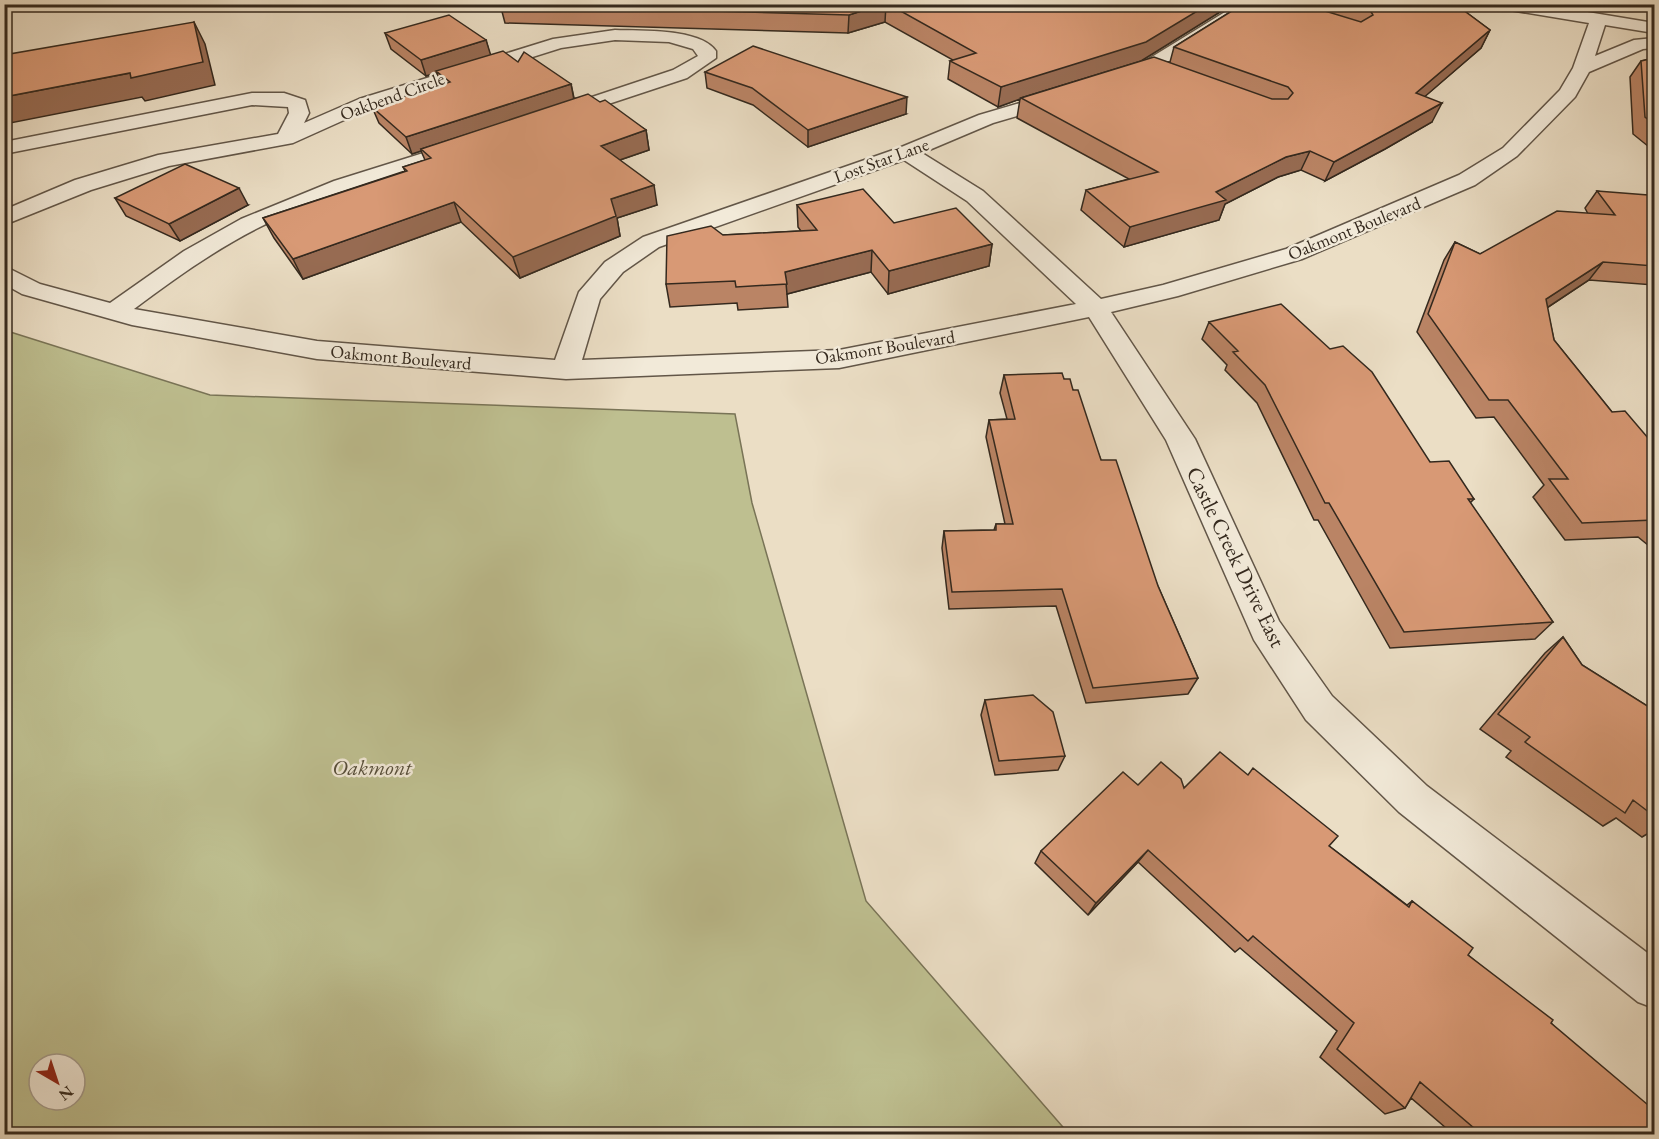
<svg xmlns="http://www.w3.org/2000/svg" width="1659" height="1139" font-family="'EB Garamond',serif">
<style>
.green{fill:#bebf90;stroke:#797457;stroke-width:1.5;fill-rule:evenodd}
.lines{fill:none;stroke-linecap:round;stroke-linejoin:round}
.minor-casing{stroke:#625648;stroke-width:3}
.minor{fill:#f2ead9;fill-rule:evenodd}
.wall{fill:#ba8465;stroke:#34291e;stroke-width:1.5}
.shaded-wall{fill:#976b52;stroke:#34291e;stroke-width:1.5}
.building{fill:#d89975;stroke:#34291e;stroke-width:1.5}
.labels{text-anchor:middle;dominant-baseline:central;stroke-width:5;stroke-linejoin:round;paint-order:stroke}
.far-street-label{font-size:18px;fill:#34291e;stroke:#f2ead9}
.street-label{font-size:22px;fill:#34291e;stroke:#f2ead9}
.park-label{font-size:22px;font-style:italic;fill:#564e3a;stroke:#f2ead9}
</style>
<rect width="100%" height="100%" fill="#ebdec5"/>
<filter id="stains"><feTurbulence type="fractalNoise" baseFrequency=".00333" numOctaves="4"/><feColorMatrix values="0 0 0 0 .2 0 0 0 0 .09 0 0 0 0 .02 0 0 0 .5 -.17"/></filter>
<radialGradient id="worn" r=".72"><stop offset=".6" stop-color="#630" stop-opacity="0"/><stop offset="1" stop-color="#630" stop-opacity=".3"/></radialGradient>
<path class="green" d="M 4,330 L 210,395 L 735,414 L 752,503 L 866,901 L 1069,1134 L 5,1134 ZM 39,1064 L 75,1064 L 75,1100 L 39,1100 Z"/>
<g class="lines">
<defs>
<path id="minor" d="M 1238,4 L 1259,4 L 1156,71 L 1121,83 L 1112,77 L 1114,73 L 1142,63 Z
M 1496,4 L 1539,4 L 1654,23 L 1654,33 L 1605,25 L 1595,56 L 1634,40 L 1654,38 L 1654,48 L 1643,49 L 1589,72 L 1575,97 L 1517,156 L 1475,185 L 1302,259 L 1178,296 L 1111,312 L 1195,439 L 1279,621 L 1332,696 L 1427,786 L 1654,958 L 1654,1008 L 1638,1002 L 1399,812 L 1306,720 L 1254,640 L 1166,440 L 1089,317 L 839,368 L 566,379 L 317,359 L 132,325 L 22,294 L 4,284 L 4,266 L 40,284 L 110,303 L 184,251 L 241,219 L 334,181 L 468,139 L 475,141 L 478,145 L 475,149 C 402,174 325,194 256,229 C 213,251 173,280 134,309 L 317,341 L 555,360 L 579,292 L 605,262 L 643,237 L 899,148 L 979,115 L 1061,91 L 1071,97 L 1068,101 L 993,123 L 922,153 L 983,191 L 1101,299 L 1163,285 L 1286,249 L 1459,175 L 1503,148 L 1560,90 L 1573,68 L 1589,23 L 1504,9 ZM 904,160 L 967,201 L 1076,304 L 839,350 L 582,360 L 600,299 L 623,272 L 659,247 Z
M 615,30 C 641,31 700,28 716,51 L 716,58 L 687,78 L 557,121 L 550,119 L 547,115 L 550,111 L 673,70 L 698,56 L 693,49 L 669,42 L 615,40 L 561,48 L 373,107 L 293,143 L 169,166 L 91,190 L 4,225 L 4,210 L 75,180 L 158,155 L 278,134 L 289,113 L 288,107 L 252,105 L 4,154 L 4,142 L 252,93 L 284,93 L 305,100 L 309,113 L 304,123 L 359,99 L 553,39 Z"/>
</defs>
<use href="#minor" class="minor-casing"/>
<use href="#minor" class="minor"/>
</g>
<path class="wall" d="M 500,4 L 1233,4 L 1142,60 L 1170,62 L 1174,47 L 1243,4 L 1455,4 L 1490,30 L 1481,48 L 1425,96 L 1432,122 L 1385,149 L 1325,181 L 1301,170 L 1278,177 L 1225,204 L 1219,220 L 1124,247 L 1081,210 L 1086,190 L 1129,179 L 1017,118 L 1020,99 L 998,107 L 948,79 L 950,61 L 953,60 L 885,22 L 848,33 L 505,23 Z
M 385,33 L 486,40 L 490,55 L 518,62 L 571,84 L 574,98 L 600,102 L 646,130 L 649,150 L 620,160 L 657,205 L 617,218 L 620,236 L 520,278 L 461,222 L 303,279 L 274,238 L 263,218 L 405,171 L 403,167 L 425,160 L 421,151 L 412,154 L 379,123 L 372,107 L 441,85 L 437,73 L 426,76 L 391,49 Z
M 1654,58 L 1654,151 L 1633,134 L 1630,77 L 1641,61 Z
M 705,72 L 906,114 L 808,147 L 753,105 L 707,88 Z
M 1597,191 L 1654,203 L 1654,285 L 1589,280 L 1547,308 L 1554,340 L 1612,412 L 1654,445 L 1654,550 L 1638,537 L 1565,540 L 1533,497 L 1544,485 L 1494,417 L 1476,418 L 1417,332 L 1444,260 L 1455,242 L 1480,254 L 1588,214 L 1585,208 Z
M 115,198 L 248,205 L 180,241 L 126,216 Z
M 797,205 L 894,223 L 992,244 L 989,266 L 888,294 L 871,272 L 787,294 L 788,307 L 738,310 L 737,303 L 670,307 L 666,284 L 723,235 L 801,231 L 798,227 Z
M 1209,322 L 1430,462 L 1474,499 L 1470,503 L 1553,622 L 1535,639 L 1390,648 L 1318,520 L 1314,520 L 1257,403 L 1225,370 L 1227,365 L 1202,339 Z
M 1004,375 L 1064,379 L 1073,390 L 1101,460 L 1158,586 L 1198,678 L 1188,694 L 1086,703 L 1056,606 L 949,609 L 942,548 L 944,531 L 994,530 L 996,524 L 1005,524 L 986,437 L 989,420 L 1007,419 L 1000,393 Z
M 1563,637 L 1582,665 L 1647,706 L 1654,701 L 1654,830 L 1642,837 L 1616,818 L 1603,826 L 1506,757 L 1511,751 L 1480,729 L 1545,653 Z
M 985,700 L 1065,756 L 1058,770 L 995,775 L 981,715 Z
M 1138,785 L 1184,788 L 1329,846 L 1407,905 L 1412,901 L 1468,955 L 1551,1023 L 1654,1134 L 1453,1134 L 1411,1098 L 1405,1108 L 1385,1114 L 1320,1057 L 1337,1031 L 1240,948 L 1235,952 L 1138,862 L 1088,915 L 1035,863 L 1041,851 Z"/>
<path class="shaded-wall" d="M 883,4 L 886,4 L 885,22 L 848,33 L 849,15 Z
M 1209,4 L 1233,4 L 1141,61 L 1021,98 L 1020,99 L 998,107 L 1001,87 Z
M 194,22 L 205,44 L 215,85 L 145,101 L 142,97 L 5,124 L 4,123 L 4,97 L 130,73 Z
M 1490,30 L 1481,48 L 1407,112 L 1416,93 Z
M 486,40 L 491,56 L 426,76 L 421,60 Z
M 571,84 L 574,100 L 421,149 L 421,151 L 412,154 L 406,137 Z
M 907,97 L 906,114 L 808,147 L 808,130 Z
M 1442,103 L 1432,122 L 1385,149 L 1325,181 L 1334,162 Z
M 646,130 L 649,150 L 605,165 L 601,146 Z
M 1310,151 L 1301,170 L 1278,177 L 1225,204 L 1219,220 L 1124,247 L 1130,227 L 1216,192 L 1286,157 Z
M 654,185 L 657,205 L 617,218 L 620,236 L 520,278 L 513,257 L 611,199 Z
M 239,188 L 248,205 L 180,241 L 169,224 Z
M 454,202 L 461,222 L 303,279 L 293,259 Z
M 992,244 L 989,266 L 888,294 L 889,271 Z
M 872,250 L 871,272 L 787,294 L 785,272 Z
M 1603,262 L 1589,280 L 1533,317 L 1546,299 Z
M 1148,850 L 1138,862 L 1088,915 L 1096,903 Z"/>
<path class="building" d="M 500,4 L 883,4 L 849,15 L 500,5 Z
M 888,4 L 1209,4 L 1146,42 L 1001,87 L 950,61 L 976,53 Z
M 1243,4 L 1302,4 L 1361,22 L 1373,15 L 1370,10 L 1353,4 L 1455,4 L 1490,30 L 1416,93 L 1442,103 L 1395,129 L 1334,162 L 1310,151 L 1286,157 L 1216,192 L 1226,200 L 1130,227 L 1086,190 L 1158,172 L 1021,98 L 1154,57 L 1272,99 L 1288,99 L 1293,93 L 1288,87 L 1174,47 Z
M 449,15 L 486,40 L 421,60 L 385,33 Z
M 194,22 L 203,62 L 131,78 L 130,73 L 4,97 L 4,55 Z
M 753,46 L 907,97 L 808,130 L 752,88 L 705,72 Z
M 503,51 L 518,62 L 524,52 L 571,84 L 406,137 L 372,107 L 450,82 L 436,71 Z
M 1654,58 L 1654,124 L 1645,117 L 1641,61 Z
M 588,94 L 600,102 L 605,100 L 646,130 L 601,146 L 654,185 L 611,199 L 616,216 L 513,257 L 454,202 L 293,259 L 263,218 L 407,171 L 403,167 L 431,158 L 421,149 Z
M 185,164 L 239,188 L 169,224 L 115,198 Z
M 863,189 L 894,223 L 956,208 L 992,244 L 889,271 L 872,250 L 785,272 L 787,284 L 736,287 L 735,281 L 666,284 L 667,236 L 711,226 L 723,235 L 817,230 L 797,205 Z
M 1597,191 L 1648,195 L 1654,203 L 1654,266 L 1603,262 L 1546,299 L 1554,340 L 1612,412 L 1625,411 L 1654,445 L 1654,520 L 1582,523 L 1549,479 L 1568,479 L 1508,400 L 1489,400 L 1428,314 L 1455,242 L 1480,254 L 1557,211 L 1615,215 Z
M 1281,304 L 1330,349 L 1343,346 L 1372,372 L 1430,462 L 1449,461 L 1474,499 L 1468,499 L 1553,622 L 1404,632 L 1329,503 L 1325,503 L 1265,385 L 1233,352 L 1238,351 L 1209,322 Z
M 1062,373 L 1064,379 L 1070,379 L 1073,390 L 1078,390 L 1101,460 L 1116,460 L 1158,586 L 1198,678 L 1093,688 L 1062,589 L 952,592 L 944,531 L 996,530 L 996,524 L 1013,524 L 989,420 L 1015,419 L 1004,375 Z
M 1563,637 L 1582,665 L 1652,709 L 1654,706 L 1654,816 L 1633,800 L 1625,813 L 1525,742 L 1530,737 L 1498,714 Z
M 1033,695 L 1053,712 L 1065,756 L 999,761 L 985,700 Z
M 1220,752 L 1248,775 L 1253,768 L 1338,836 L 1329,846 L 1409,907 L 1412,901 L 1473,948 L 1468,955 L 1553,1020 L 1551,1023 L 1654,1110 L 1654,1134 L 1481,1134 L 1420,1082 L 1405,1108 L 1337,1049 L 1354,1023 L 1253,936 L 1248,941 L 1148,850 L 1096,903 L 1041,851 L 1123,772 L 1138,785 L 1161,762 L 1181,779 L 1184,788 Z"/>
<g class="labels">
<g class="far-street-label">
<text transform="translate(392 96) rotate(-20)">Oakbend Circle</text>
<text transform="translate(881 160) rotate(-20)">Lost Star Lane</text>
<text transform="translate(1354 228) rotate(-22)">Oakmont Boulevard</text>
<text transform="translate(885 347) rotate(-9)">Oakmont Boulevard</text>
<text transform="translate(401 357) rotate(5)">Oakmont Boulevard</text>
</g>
<g class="street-label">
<text transform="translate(1236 557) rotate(64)">Castle Creek Drive East</text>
</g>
<g class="park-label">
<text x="372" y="767">Oakmont</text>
</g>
</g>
<rect width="1659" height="1139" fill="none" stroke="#ebdec5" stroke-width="24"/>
<rect x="6" y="6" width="1647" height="1127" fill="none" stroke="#34291e" stroke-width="3"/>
<rect x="12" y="12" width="1635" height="1115" fill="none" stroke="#34291e" stroke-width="1.5"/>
<g transform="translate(57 1082) rotate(141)"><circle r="28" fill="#f2ead9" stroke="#a69d8e" stroke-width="1.5"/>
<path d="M0-4.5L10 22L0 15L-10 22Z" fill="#8f2418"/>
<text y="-9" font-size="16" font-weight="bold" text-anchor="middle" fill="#34291e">N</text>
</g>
<rect width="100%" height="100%" filter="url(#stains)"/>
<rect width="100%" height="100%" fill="url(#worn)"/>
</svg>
